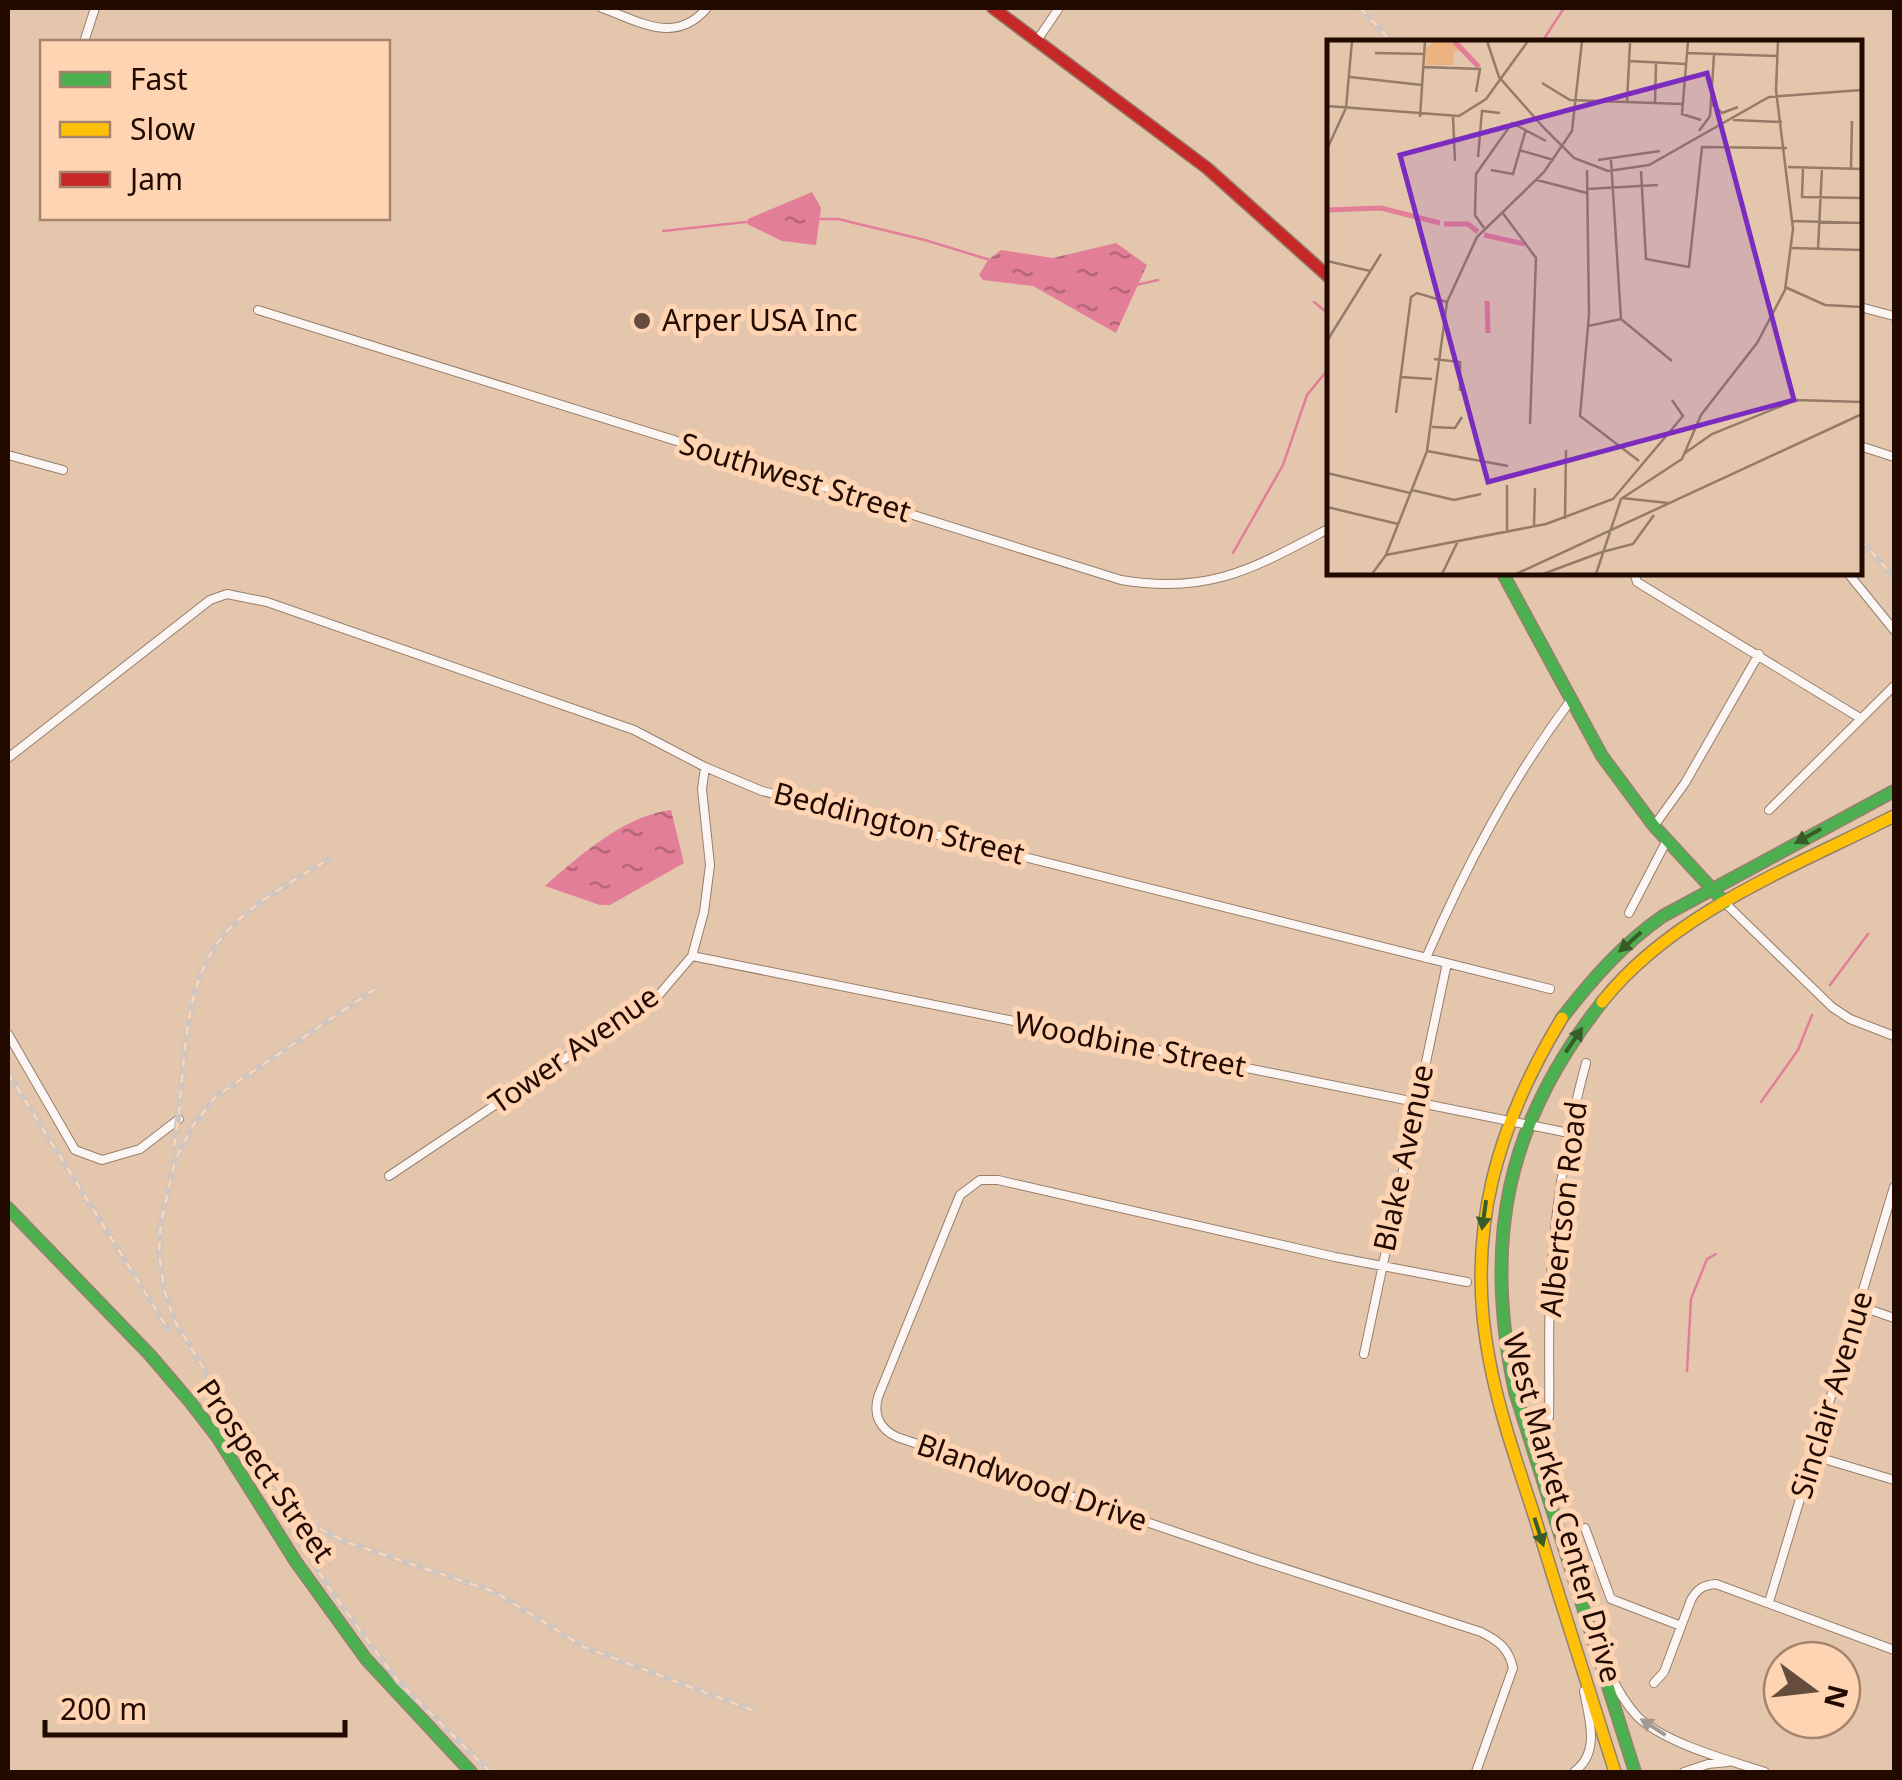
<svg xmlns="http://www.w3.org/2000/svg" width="1902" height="1780" font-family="'Noto Sans',sans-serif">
  <defs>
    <pattern id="water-ripples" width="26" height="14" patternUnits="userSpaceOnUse" patternTransform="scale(2.5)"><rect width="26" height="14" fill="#e27e97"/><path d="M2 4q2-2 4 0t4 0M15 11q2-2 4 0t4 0" fill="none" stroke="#b76579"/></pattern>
  </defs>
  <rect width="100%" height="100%" fill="#e4c6ad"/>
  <path fill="url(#water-ripples)" d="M812,192L821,208L816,245L782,241L747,224L748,219Z
    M1116,243L1147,265L1116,333L1033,286L983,280L979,275L988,260L1001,250L1053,258Z
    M671,810L684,863L610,905H600L545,886C580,855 624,816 671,810Z"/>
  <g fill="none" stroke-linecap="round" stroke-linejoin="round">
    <path stroke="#e27e97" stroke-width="2.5" d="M1542,42L1564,8
      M819,219H838L925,240L990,260
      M663,231L746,222
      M1136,285L1158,280
      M1314,302L1330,315
      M1233,553L1283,465L1307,395L1330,367
      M1830,985L1868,934
      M1761,1102L1798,1050L1812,1015
      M1687,1371L1691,1299L1707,1259L1716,1254"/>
    <defs>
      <path id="street" d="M602,8C641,22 675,45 707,8
        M1038,39L1059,8
        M84,42L95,8
        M1860,307L1894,316
        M258,310L1121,580C1210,595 1254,568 1330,528
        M1860,446L1894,457
        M8,455L63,470
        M1634,572L1637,582L1860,718
        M1847,572L1894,630
        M8,758L210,600L227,594L267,602L634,730L705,767L762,791L1550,989
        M1769,810L1894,686
        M1654,826L1685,783L1759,654
        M1725,903L1832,1007L1850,1019L1894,1036
        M1629,913L1667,840
        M692,956L1569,1133
        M1426,958C1466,866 1511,780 1571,700
        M8,1034L75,1150L102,1160L140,1149L179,1119
        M389,1176L658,996L692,956L704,912L710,865L702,789L705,767
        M1467,1282L1335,1257L998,1180H980L960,1195L878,1397C873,1415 880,1429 897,1437L1255,1559L1481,1632C1499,1641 1509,1649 1513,1668L1476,1772
        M1859,1306L1894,1318
        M1364,1354L1447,963
        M1549,1417C1550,1378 1548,1339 1550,1300C1553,1221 1565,1140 1586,1063
        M1814,1456L1894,1480
        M1585,1528L1611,1599L1681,1626
        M1769,1602L1894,1187
        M1608,1670C1616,1687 1624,1702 1637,1716C1664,1743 1728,1760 1765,1772
        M1654,1683L1664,1672L1691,1600C1697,1589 1703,1585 1716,1584L1894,1650
        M1574,1772C1601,1752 1589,1719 1584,1691
        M1684,1772L1708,1764L1728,1762"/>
      <path id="fast" d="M1502,572L1602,756L1654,826L1725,903
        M1602,1002C1505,1125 1483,1241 1515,1392L1635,1772
        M1562,1018C1592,979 1623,944 1663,916L1894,791
        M8,1208L150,1355L191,1403L218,1438L296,1562L366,1659L471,1772"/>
      <path id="slow" d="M1602,1002C1673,912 1794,867 1894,816
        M1562,1018C1497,1125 1465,1233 1489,1358C1499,1413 1518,1465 1535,1518C1561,1603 1588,1688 1615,1772"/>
      <path id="jam" d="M993,8L1207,168L1330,278"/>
    </defs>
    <use href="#street" stroke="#967f6c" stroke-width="10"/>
    <use href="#fast" stroke="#967f6c" stroke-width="14"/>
    <use href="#slow" stroke="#967f6c" stroke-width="14"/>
    <use href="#jam" stroke="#967f6c" stroke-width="14"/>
    <use href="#street" stroke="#fbf6f3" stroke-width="8"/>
    <use href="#fast" stroke="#4caf50" stroke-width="11"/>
    <use href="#slow" stroke="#ffc107" stroke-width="11"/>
    <use href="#jam" stroke="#c62828" stroke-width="11"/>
    <defs>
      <path id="rail" d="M1360,8L1392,42
        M1860,539L1894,577
        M375,989L215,1097L192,1127L175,1160L161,1223L159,1252L164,1289L174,1320L273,1482L300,1515L322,1530L349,1543L495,1592L584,1647L752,1710
        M8,1073L168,1329
        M174,1146C188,1075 176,979 233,925C261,898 296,879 329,859
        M277,1504L331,1591L398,1681L490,1772"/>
    </defs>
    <use href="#rail" stroke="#d0c6bf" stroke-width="6"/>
    <use href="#rail" stroke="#fed4b3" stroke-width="2.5" stroke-dasharray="8" stroke-linecap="butt"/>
  </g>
  <defs><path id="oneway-solid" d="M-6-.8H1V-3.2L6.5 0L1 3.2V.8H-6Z" transform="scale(2.5)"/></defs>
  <g fill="#375c28">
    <use href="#oneway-solid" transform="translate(1808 836) rotate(151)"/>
    <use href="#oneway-solid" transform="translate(1630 942) rotate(138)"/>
    <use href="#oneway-solid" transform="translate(1574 1040) rotate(-56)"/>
    <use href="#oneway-solid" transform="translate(1484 1215) rotate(98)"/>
    <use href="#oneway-solid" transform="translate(1539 1532) rotate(72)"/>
  </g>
  <use fill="#a49892" href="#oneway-solid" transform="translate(1653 1727) rotate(-147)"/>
  <circle fill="#664c3d" stroke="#fed4b3" stroke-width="4" cx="642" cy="321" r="10"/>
  <g text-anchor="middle" stroke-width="10" stroke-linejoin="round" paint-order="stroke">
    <g font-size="30" fill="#220a00" stroke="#fed4b3" text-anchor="start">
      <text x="662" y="331">Arper USA Inc</text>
    </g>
    <g font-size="30" fill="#220a00" stroke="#fed4b3">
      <text transform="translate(795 478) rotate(17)" y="10">Southwest Street</text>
      <text transform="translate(899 824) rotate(14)" y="10">Beddington Street</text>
      <text transform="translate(1130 1045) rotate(11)" y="10">Woodbine Street</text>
      <text transform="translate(574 1050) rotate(-35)" y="10">Tower Avenue</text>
      <text transform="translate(1404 1158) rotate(-78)" y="10">Blake Avenue</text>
      <text transform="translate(1564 1209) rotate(-83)" y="10">Albertson Road</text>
      <text transform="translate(1832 1395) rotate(-73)" y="10">Sinclair Avenue</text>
      <text transform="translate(265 1471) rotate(55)" y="10">Prospect Street</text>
      <text transform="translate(1032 1483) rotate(19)" y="10">Blandwood Drive</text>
      <text transform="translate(1562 1508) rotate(74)" y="10">West Market Center Drive</text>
    </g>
  </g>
  <g transform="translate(1327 40)">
    <rect width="535" height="535" fill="#e4c6ad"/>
    <path d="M109,1H132L140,11H127L126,25H99V8Z" fill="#ecb27f"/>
    <path fill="none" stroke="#e27e97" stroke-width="5" d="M127,1L152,27M0,170L54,168L113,183M117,184H141L151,192M157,195L198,204M160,261L161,293"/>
    <path fill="none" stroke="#967b68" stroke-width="2.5" d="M160,1L172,37L217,88L247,118L281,131L322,125L442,57L535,50M361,1L355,74L374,80M48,13L97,14M359,13L450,16M302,21L359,24M96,27L153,29L149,52M23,37L95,45M215,43L243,60L355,64M300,62L303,3M328,63L329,23M385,64L395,73L411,67M0,66L132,76L159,59L201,1M93,77L98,1M126,77L128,121M406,80L455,82M372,91L383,76L387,15M0,109L19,68L25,1M192,110L227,120M151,117L155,71L173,73M271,120L333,111M284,120L294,279M461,127L535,129M476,128L475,157L535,158M524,128L525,81M164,130L186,134L199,89M260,130L262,275L253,376L312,421M314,131L319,219L362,227L375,107L460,108M210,140L260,153M260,149L331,145M175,172L209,218L203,384M465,181L535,183M157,188L148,175L149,134L185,83L219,101M465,208L535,210M491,209L495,128M0,221L43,231M458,247L498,265L535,267M261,286L294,279L345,321M0,301L54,214M107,319L133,322V351M73,337L105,339M69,373L84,257L90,253L120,262M105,387L128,388L135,377M100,411L181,426M358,413L385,394L469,360L535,362M0,433L83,453M180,445V492M85,450L127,460L154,454M295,458L341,463M0,467L71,484M238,479L239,410M207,487L208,448M275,512L306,504L327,475M59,515L219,484L286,459L356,376L345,360M45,534L59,515L100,411L120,262L150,197L217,132L245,91L255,1M115,534L131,501M189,534L535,374M216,534L275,512M269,534L294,459L355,419L374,375L430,303L458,250L466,189L449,50L451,1"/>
    <path fill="#7b2cbf" fill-opacity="0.15" stroke="#7b2cbf" stroke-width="5" d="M380,33L467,360L161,442L73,115Z"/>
    <rect width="535" height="535" fill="none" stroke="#220a00" stroke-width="5"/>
  </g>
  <rect width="1902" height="1780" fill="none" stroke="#220a00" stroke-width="20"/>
  <rect x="40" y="40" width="350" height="180" fill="#fed4b3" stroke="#a6836b" stroke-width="2.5"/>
  <rect x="60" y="72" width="50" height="15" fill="#4caf50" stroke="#a6836b" stroke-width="2.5"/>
  <text x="130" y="90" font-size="30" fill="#220a00">Fast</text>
  <rect x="60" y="122" width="50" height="15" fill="#ffc107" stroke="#a6836b" stroke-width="2.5"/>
  <text x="130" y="140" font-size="30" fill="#220a00">Slow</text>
  <rect x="60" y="172" width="50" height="15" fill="#c62828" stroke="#a6836b" stroke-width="2.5"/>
  <text x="130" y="190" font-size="30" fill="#220a00">Jam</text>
  <g transform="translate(1812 1690) rotate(105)"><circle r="48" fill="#fed4b3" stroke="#a6836b" stroke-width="2.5"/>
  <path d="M0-8L18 38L0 25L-18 38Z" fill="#664c3d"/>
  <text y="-15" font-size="28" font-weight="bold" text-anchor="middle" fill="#220a00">N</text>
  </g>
  <path d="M45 1720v15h300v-15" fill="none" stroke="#220a00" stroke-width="5"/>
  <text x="60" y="1720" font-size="30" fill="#220a00" stroke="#fed4b3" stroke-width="8" paint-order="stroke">200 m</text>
</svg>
